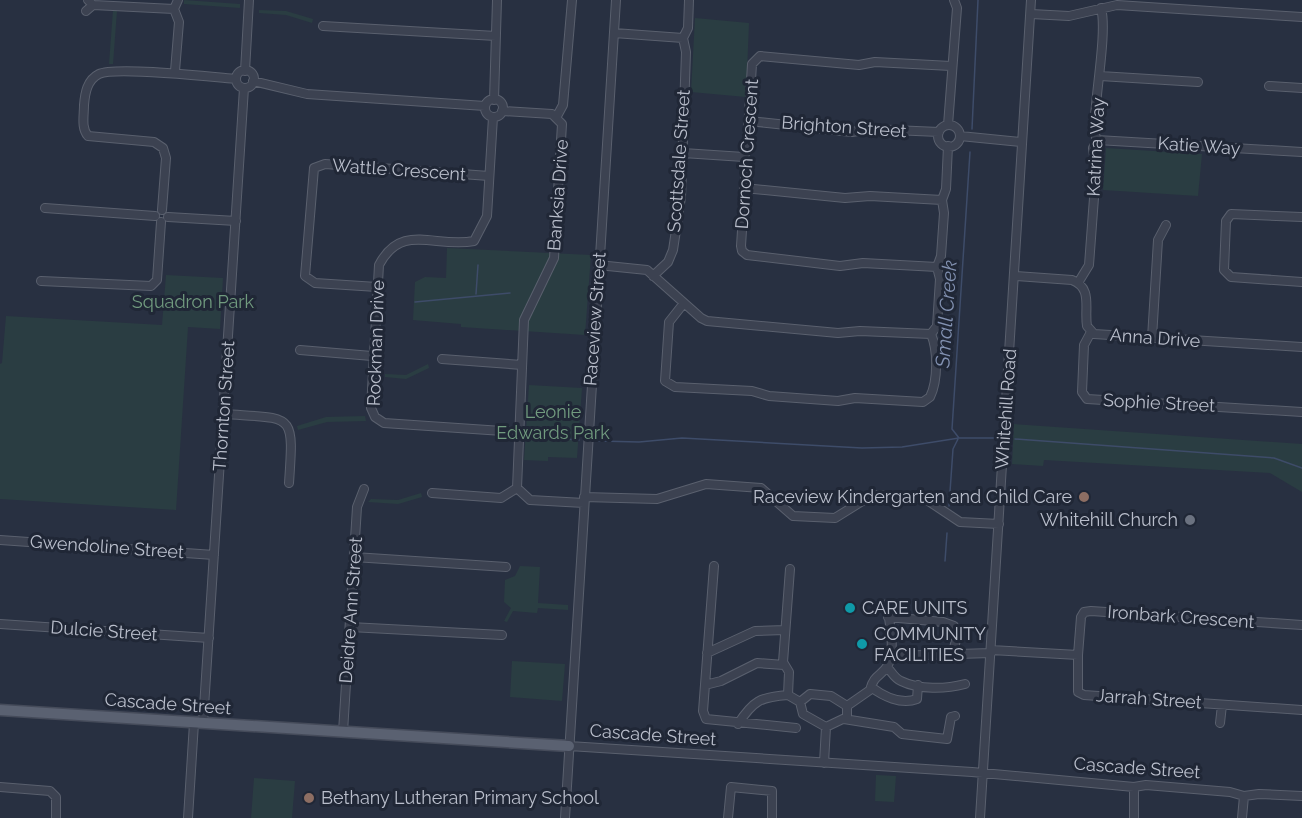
<svg xmlns="http://www.w3.org/2000/svg" width="1302" height="818" font-family="Raleway,sans-serif">
  <rect width="100%" height="100%" fill="#283041"/>
  <path fill="#2a3d42" d="M184,0L240,4V8L184,4Z
    M113,10L117,11L113,64H109Z
    M259,10L286,11L313,19L312,23L286,15L259,13Z
    M695,18L749,23L746,97L691,92Z
    M1106,148L1202,154L1198,196L1103,190Z
    M447,248L591,255L585,335L461,327V324L413,320L415,282L425,277L446,278Z
    M166,275L223,278L220,329L188,327L176,510L0,499V364L2,363L6,316L162,325Z
    M428,364L429,368L406,379L385,377V374L406,375Z
    M529,385L582,388L577,458L548,457V461L524,460Z
    M365,416L366,421L327,422L298,430L297,426L326,417Z
    M1014,424L1302,444V492L1270,473L1044,460L1043,466L1012,464Z
    M421,493L422,497L398,504L368,502L371,499L398,500Z
    M520,566L540,567L538,603L568,605V610L538,608L537,613L513,611L507,622L504,621L511,608L504,602L505,580L515,576Z
    M512,661L565,664L562,701L510,697Z
    M876,775L896,776L894,802L875,801Z
    M254,778L295,781L292,818H251Z"/>
  <g fill="none" stroke-linecap="round" stroke-linejoin="round">
    <path stroke="#3e4c69" stroke-width="1.5" d="M972,129L978,0
      M970,152L952,429L959,438H995
      M476,294L478,265
      M415,302L510,293
      M530,436L579,440
      M1015,439L1274,458L1302,468
      M599,441L639,442L682,438L862,448L902,447L959,438
      M949,506L953,449L958,439
      M945,561L947,533"/>
    <defs>
      <path id="minor" d="M93,5L174,9
        M174,9L179,22L175,71
        M174,9L178,0
        M86,11L93,5L88,0
        M1031,14L1069,16L1117,5L1302,17
        M323,26L496,36
        M614,33L683,38L688,28L689,0
        M236 79a9 9 0 1 1 18 0a9 9 0 1 1-18 0Z
        M245,71L249,0
        M1100,76L1198,82
        M253,81L307,94L485,106
        M1269,86L1302,88
        M485 108a9 9 0 1 1 18 0a9 9 0 1 1-18 0Z
        M494,100L497,0
        M502,111L552,114L562,124L554,258L524,320L517,488L530,500L584,503
        M557,116L563,105L572,0
        M493,117L487,216L474,241C436,249 402,221 379,265L371,408L375,417L384,423L518,432
        M749,121L852,132L870,129L939,132
        M948,125L957,8L954,0
        M938 136a11 11 0 1 1 22 0a11 11 0 1 1-22 0Z
        M960,136L1021,142
        M1097,140L1302,152
        M683,153L744,157
        M744,188L845,198L870,196L942,200
        M45,208L155,216
        M162,210L166,158L163,148L154,142L88,136C81,128 84,116 84,105C85,93 87,80 99,74C115,66 213,77 236,79
        M168,217L236,221
        M1302,217L1231,214L1226,221L1224,270L1231,277L1302,282
        M598,265L647,270L701,318L707,321L838,333L860,331L931,334L937,326L940,279L937,267L941,256L944,213L942,200L946,189L948,146
        M937,267L863,263L840,266L747,255L742,251L741,246L746,167L744,157L747,147L752,64L760,56L859,65L875,62L951,66
        M653,276L668,262L673,250L681,197L686,52L683,38
        M1015,276L1072,280C1093,288 1084,308 1087,326L1094,334L1302,347
        M41,281L151,286L157,280L161,222
        M1078,283L1089,265L1096,171L1093,148L1097,140C1088,127 1109,37 1101,8
        M377,287L315,283L305,276L314,168L325,164L489,176
        M684,303L669,322L665,381L675,387L752,391L769,396L838,401L855,398L923,402L930,397C938,381 938,350 931,334
        M1091,332L1084,345L1082,392L1087,399L1302,412
        M1152,338L1158,240L1166,225
        M300,350L372,356
        M442,359L522,365
        M224,414C294,419 294,411 289,483
        M432,493L501,498L517,488
        M584,497L657,499L706,484L761,488L793,516L835,518L872,495L924,498L960,522L999,524
        M0,540L214,555
        M354,557L506,567
        M714,566L703,711L706,719L796,728
        M790,569L783,662L789,672L788,695L800,702
        M888,617L943,622L954,626L957,636L953,652
        M0,624L209,638
        M350,627L502,635
        M991,650L1078,655L1081,617L1084,612L1091,611L1302,625
        M707,653L755,631L785,630
        M1078,655V692L1084,695L1302,710
        M891,656L991,653
        M887,667C891,671 895,679 901,681C919,690 946,689 965,684
        M705,685L721,681L757,663L784,665
        M871,687C883,696 901,705 917,699L918,685
        M847,706L870,690C874,674 882,676 888,665C896,648 889,622 887,604
        M844,719L894,727L902,734L947,739L951,717L955,716
        M203,723L244,88
        M1220,723L1222,705
        M738,724C753,701 760,697 788,695
        M343,732L357,507L364,489
        M569,746L972,772L1134,787L1146,785L1230,792L1244,796L1259,794L1302,796
        M824,763L826,727L803,714L800,702L810,694L831,696L847,706V717L826,727
        M0,787L50,791L56,797V818
        M1134,787V818
        M188,818L194,723
        M565,818L616,0
        M728,818L731,787L772,791V818
        M980,818L1031,0
        M1242,818L1244,796"/>
      <path id="major" d="M0,710L569,746"/>
    </defs>
    <use href="#minor" stroke="#5a606e" stroke-width="10"/>
    <use href="#major" stroke="#454b5a" stroke-width="13"/>
    <use href="#minor" stroke="#3c4251" stroke-width="8"/>
    <use href="#major" stroke="#5a6171" stroke-width="10"/>
  </g>
  <g fill="#8d6e63" stroke="#202736" stroke-width="2">
    <circle cx="1084" cy="497" r="6"/>
    <circle cx="309" cy="798" r="6"/>
  </g>
  <circle fill="#6b7280" stroke="#202736" stroke-width="2" cx="1190" cy="520" r="6"/>
  <g fill="#0f9aa8" stroke="#202736" stroke-width="2">
    <circle cx="850" cy="608" r="6"/>
    <circle cx="862" cy="644" r="6"/>
  </g>
  <g text-anchor="middle" stroke-width="6" stroke-linejoin="round" paint-order="stroke">
    <g font-size="18" fill="#b9becb" stroke="#202736">
      <text transform="translate(844 127) rotate(4)" y="6">Brighton Street</text>
      <text transform="translate(1199 146) rotate(4)" y="6">Katie Way</text>
      <text transform="translate(1096 147) rotate(-87)" y="6">Katrina Way</text>
      <text transform="translate(747 154) rotate(-86)" y="6">Dornoch Crescent</text>
      <text transform="translate(679 161) rotate(-86)" y="6">Scottsdale Street</text>
      <text transform="translate(399 170) rotate(4)" y="6">Wattle Crescent</text>
      <text transform="translate(558 195) rotate(-86)" y="6">Banksia Drive</text>
      <text transform="translate(595 319) rotate(-86)" y="6">Raceview Street</text>
      <text transform="translate(1155 338) rotate(4)" y="6">Anna Drive</text>
      <text transform="translate(376 343) rotate(-88)" y="6">Rockman Drive</text>
      <text transform="translate(1159 403) rotate(3)" y="6">Sophie Street</text>
      <text transform="translate(224 406) rotate(-86)" y="6">Thornton Street</text>
      <text transform="translate(1006 409) rotate(-86)" y="6">Whitehill Road</text>
      <text transform="translate(107 547) rotate(4)" y="6">Gwendoline Street</text>
      <text transform="translate(351 610) rotate(-86)" y="6">Deidre Ann Street</text>
      <text transform="translate(1181 617) rotate(4)" y="6">Ironbark Crescent</text>
      <text transform="translate(104 631) rotate(4)" y="6">Dulcie Street</text>
      <text transform="translate(1149 699) rotate(4)" y="6">Jarrah Street</text>
      <text transform="translate(168 704) rotate(4)" y="6">Cascade Street</text>
      <text transform="translate(653 735) rotate(4)" y="6">Cascade Street</text>
      <text transform="translate(1137 768) rotate(4)" y="6">Cascade Street</text>
    </g>
    <g font-size="18" fill="#719b7f" stroke="#202736">
      <text x="193" y="308">Squadron Park</text>
      <text x="553" y="418">Leonie<tspan x="553" dy="21">Edwards Park</tspan></text>
    </g>
    <g font-size="18" fill="#b9becb" stroke="#202736" text-anchor="start">
      <text x="1072" y="503" text-anchor="end">Raceview Kindergarten and Child Care</text>
      <text x="1178" y="526" text-anchor="end">Whitehill Church</text>
      <text x="862" y="614">CARE UNITS</text>
      <text x="874" y="640">COMMUNITY<tspan x="874" dy="21">FACILITIES</tspan></text>
      <text x="321" y="804">Bethany Lutheran Primary School</text>
    </g>
    <g font-size="20" font-style="italic" fill="#8291b1" stroke="#202736">
      <text transform="translate(946 314) rotate(-86)" y="7">Small Creek</text>
    </g>
  </g>
</svg>
